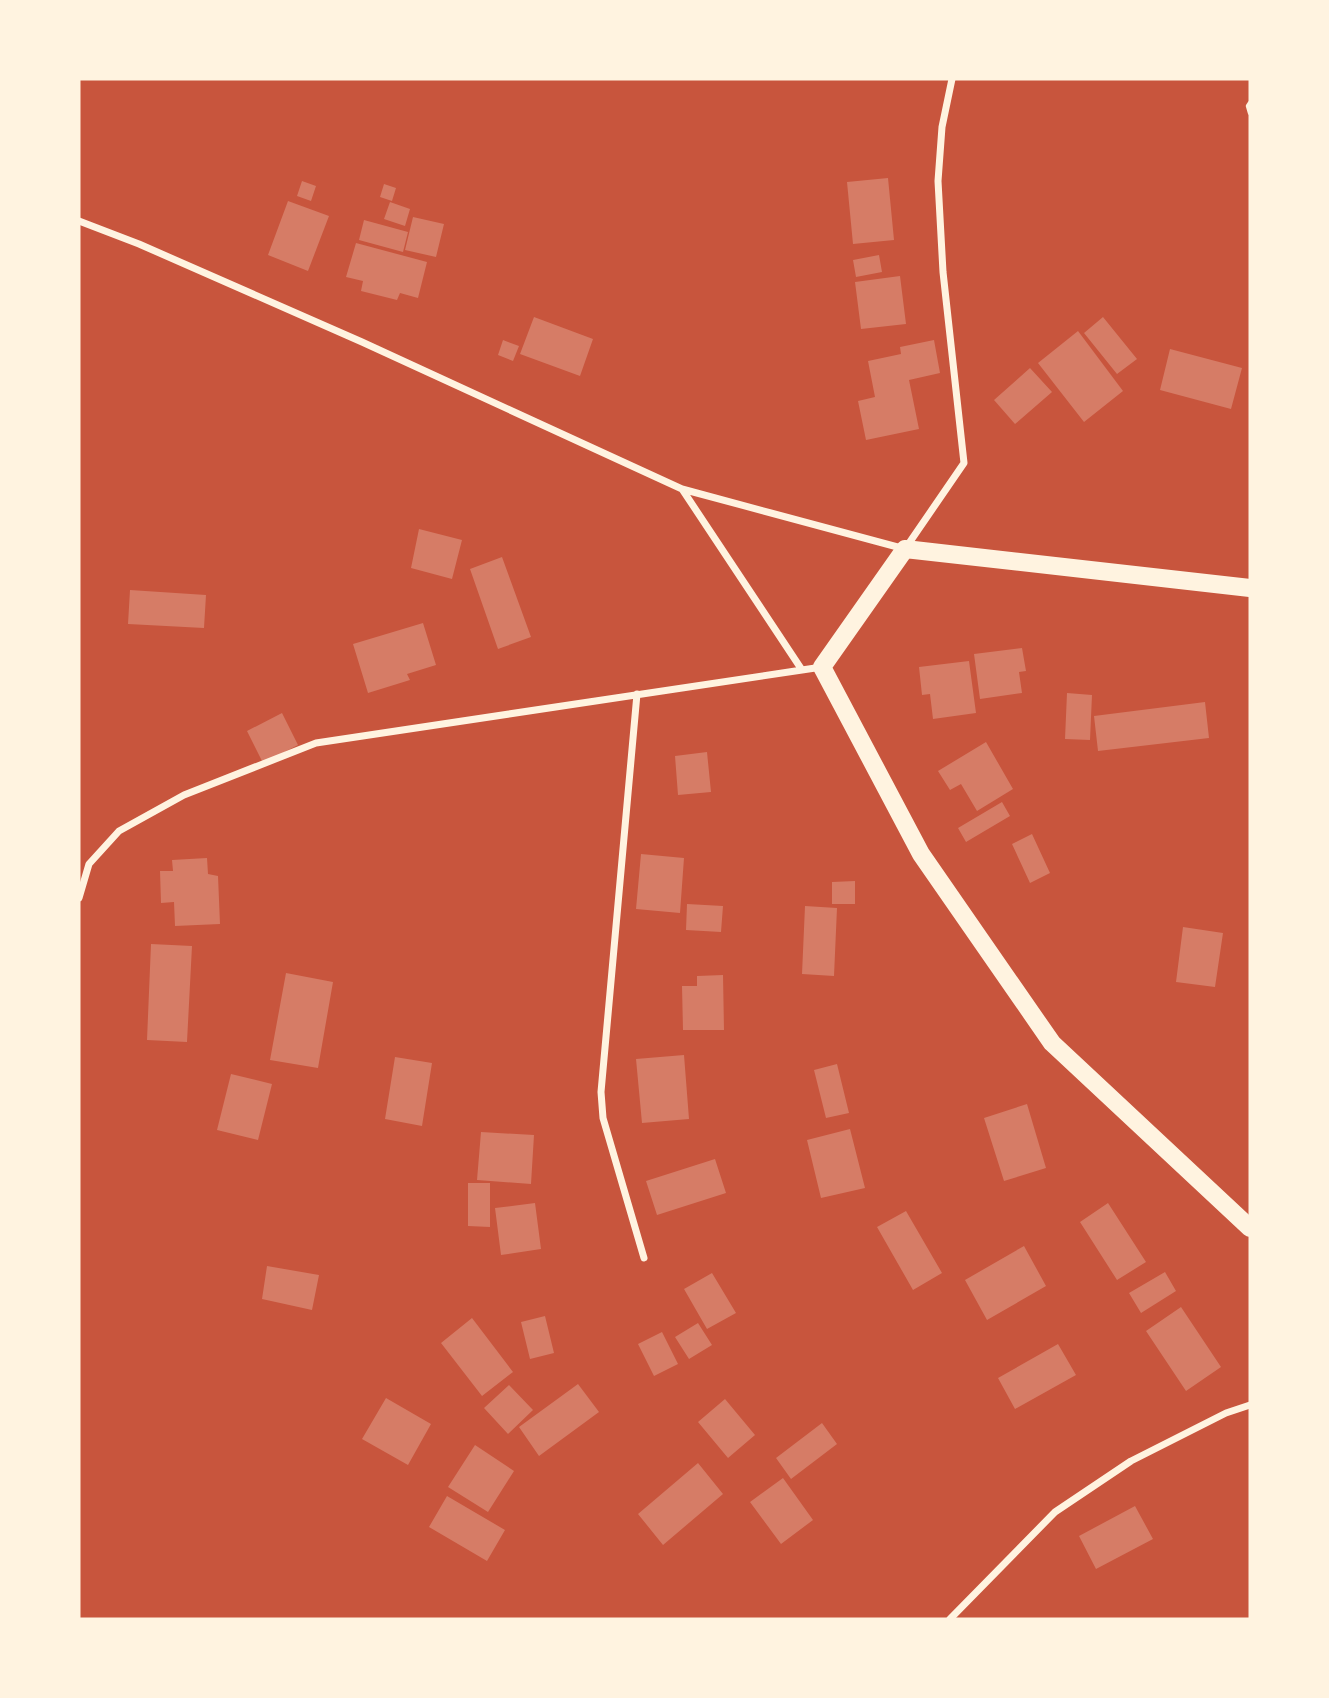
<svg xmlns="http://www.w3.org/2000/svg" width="1329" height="1698" font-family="'Fira Sans',sans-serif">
  <rect width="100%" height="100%" fill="#c8553d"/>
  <path fill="#d67c66" d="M888,178L894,240L853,244L847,182Z
    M302,181L316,186L311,201L297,196Z
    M384,184L396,188L392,201L380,197Z
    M288,201L329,216L308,271L268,255Z
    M390,202L410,209L405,226L384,219Z
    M413,217L444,224L436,257L405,250Z
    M364,220L408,232L403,252L359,240Z
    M356,243L427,262L418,298L400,293L397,300L361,291L363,281L346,277Z
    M879,255L882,272L856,277L853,260Z
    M900,276L906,324L861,329L855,282Z
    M534,317L593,339L580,376L520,354Z
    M1103,317L1137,359L1117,374L1084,333Z
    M1078,331L1123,391L1084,422L1038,363Z
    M503,340L519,346L513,361L498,355Z
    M934,340L940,373L909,380L919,429L866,440L858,401L875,397L868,361L901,354L900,347Z
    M1170,349L1242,368L1231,409L1160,390Z
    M1030,368L1052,392L1015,424L994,400Z
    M419,529L462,540L452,579L411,568Z
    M502,557L531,637L498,649L470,569Z
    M130,590L206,595L204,628L128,624Z
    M423,623L436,665L407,674L410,680L368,693L353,644Z
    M1022,648L1026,671L1019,672L1022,693L980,699L974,654Z
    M969,661L976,713L933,719L930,694L922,695L919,667Z
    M1067,693L1092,695L1090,740L1065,739Z
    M1205,702L1209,738L1098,751L1094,716Z
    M282,713L298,745L263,763L247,731Z
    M986,742L1013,789L977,811L961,784L950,790L938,771Z
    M707,752L711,792L678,795L675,756Z
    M1002,802L1010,816L966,842L958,828Z
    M1032,834L1050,873L1030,883L1012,844Z
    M641,854L684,858L680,913L636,909Z
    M207,858L208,874L218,876L220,924L175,926L174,902L161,903L160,871H173L172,860Z
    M855,881V904H832V882Z
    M687,904L723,906L721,932L686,930Z
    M805,906L837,908L834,976L802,974Z
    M1183,927L1223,933L1215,987L1176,982Z
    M151,944L192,946L187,1042L147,1040Z
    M286,973L333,982L318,1068L270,1060Z
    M723,975L724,1030H683L682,986H697V976Z
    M684,1055L689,1119L642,1123L636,1059Z
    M395,1057L432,1063L422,1126L385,1119Z
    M837,1064L849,1113L826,1118L814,1070Z
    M231,1074L272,1084L258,1140L217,1130Z
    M1027,1104L1046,1168L1004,1181L984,1118Z
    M850,1129L865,1188L821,1198L807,1140Z
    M481,1132L534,1135L531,1184L477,1180Z
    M715,1159L726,1193L657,1215L646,1181Z
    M468,1183H490V1227L468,1226Z
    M535,1203L541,1249L501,1255L495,1208Z
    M1108,1203L1146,1262L1117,1280L1080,1222Z
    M906,1211L942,1273L913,1290L877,1227Z
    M1024,1246L1046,1286L987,1320L965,1280Z
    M267,1266L319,1275L312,1310L262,1299Z
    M1165,1272L1176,1291L1141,1313L1129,1293Z
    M712,1273L736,1313L707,1329L684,1289Z
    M1181,1307L1221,1367L1186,1391L1146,1331Z
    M545,1316L554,1353L530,1359L521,1322Z
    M472,1318L513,1372L482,1396L441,1343Z
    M698,1323L712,1345L689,1359L675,1337Z
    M662,1332L678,1364L654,1376L638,1344Z
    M1058,1344L1076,1375L1015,1409L998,1378Z
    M578,1384L599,1412L539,1456L519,1427Z
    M509,1385L533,1410L508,1434L484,1408Z
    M386,1398L431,1424L408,1465L362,1439Z
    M725,1399L755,1435L728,1458L698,1422Z
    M822,1423L837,1444L791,1479L776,1458Z
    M475,1445L514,1471L488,1512L448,1487Z
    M698,1463L723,1494L663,1545L638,1514Z
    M783,1478L813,1520L781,1544L750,1502Z
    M447,1496L505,1530L487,1561L429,1527Z
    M1135,1506L1153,1539L1096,1569L1079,1536Z"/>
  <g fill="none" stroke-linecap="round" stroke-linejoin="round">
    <path stroke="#fff3e0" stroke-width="4.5" d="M1250,103L1248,106L1250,113"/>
    <path stroke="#fff3e0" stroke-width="7" d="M79,221L139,244L362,342L682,489L905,549L964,463L943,272L938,181L942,127L952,79
      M682,489L802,670L822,667
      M637,694L601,1092L603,1118L644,1258
      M79,898L89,864L119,831L184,795L316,743L802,670
      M950,1619L1055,1512L1131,1461L1226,1413L1250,1405"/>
    <path stroke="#fff3e0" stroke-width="18" d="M1250,588L905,549L822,667L921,854L1052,1043L1250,1228"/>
  </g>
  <rect width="1329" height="1698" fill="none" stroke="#fff3e0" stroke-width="161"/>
</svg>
